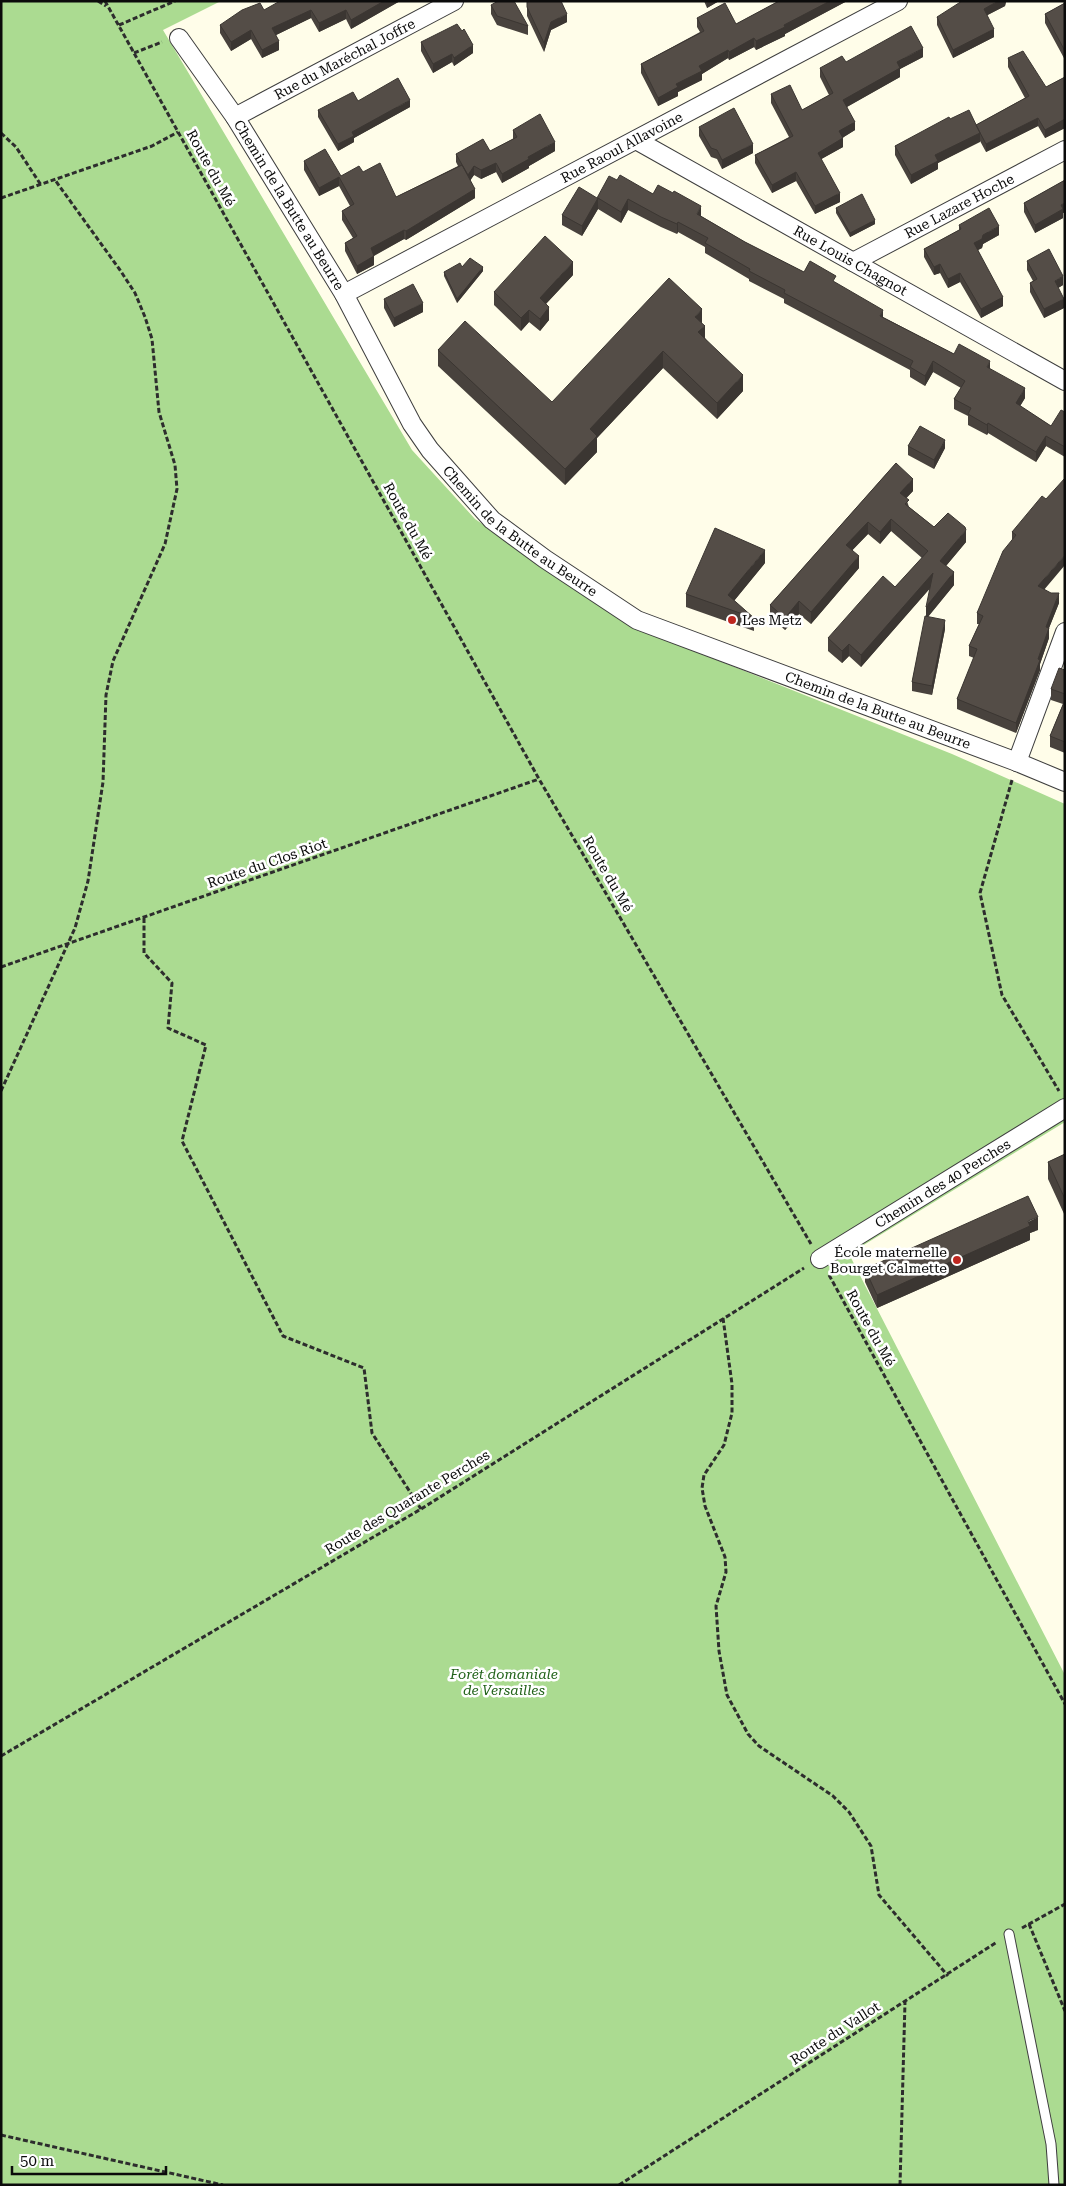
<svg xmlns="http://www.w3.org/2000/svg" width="1066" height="2186" font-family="'Roboto Serif',serif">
  <rect width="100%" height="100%" fill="#fffde9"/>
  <path fill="#abdb91" d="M1,1H221L163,30L412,450L475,519L632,626L952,754L1065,804V1122L849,1254L1065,1675V2185H1Z"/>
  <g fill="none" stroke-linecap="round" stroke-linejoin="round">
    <defs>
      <path id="lane" d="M1009,1934L1051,2144L1054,2185"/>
      <g id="street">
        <path id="s1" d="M179,38L235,117L344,294L412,424L430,450L492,520L545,559L637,620L1017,762L1065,782"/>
        <path id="s2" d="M235,117L454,1"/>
        <path id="s3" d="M636,140L1065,381"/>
        <path id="s4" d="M853,262L1065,150"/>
        <path id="s5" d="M344,294L898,1"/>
        <path d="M1017,762L1065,632"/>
        <path id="s6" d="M820,1259L1065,1108"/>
      </g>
    </defs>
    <use href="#lane" stroke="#3e3e3e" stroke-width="11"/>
    <use href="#street" stroke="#3e3e3e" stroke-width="20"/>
    <path stroke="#2d2d2d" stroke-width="3" stroke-dasharray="5 2.5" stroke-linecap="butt" d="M98,1L106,6
      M105,1L539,779L811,1244
      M119,25L175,1
      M134,53L162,42
      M1,133L16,147L41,185
      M1,198L152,146L178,132
      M1012,780L980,893L1002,995L1059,1091
      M144,918V953L172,983L168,1028L206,1045L182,1141L283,1336L364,1368L372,1433L421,1509
      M1,967L539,779
      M1,1091L75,928L88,881L103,782L106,695L113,661L165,544L177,489L175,465L159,412L152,339L145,317L135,293L120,270L55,180
      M829,1275L1065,1704
      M723,1318L732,1384V1413L724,1445L704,1475L702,1488L705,1506L725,1557L726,1572L716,1606L719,1651L727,1695L748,1734L759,1746L833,1796L849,1812L871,1846L879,1895L948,1976
      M1,1756L421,1509L804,1268
      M1029,1924L1065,2011
      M1022,1928L1065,1904
      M1,2135L223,2185
      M619,2185L997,1942
      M900,2185L905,2002"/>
    <use href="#lane" stroke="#fff" stroke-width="9"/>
    <use href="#street" stroke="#fff" stroke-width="18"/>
  </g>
  <path fill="#48423d" d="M400,1L351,29L346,19L319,32L311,18L276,35L279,50L262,58L251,39L231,51L220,33V25L264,10Z
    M527,1L567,22L551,30L544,52L527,16Z
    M704,1H719L707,8Z
    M779,1H847L785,34V36L756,50L754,47L729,60L728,58L702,74V80L678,92V96L658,106L641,73V64L700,32L697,27V18L736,24Z
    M1006,1L1005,6L987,15L994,37L953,58L937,25V17Z
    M1065,3V60L1045,23V14Z
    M491,5L528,26V35L497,25L491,14Z
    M462,31L473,53L454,66L452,62L433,73L421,51V42Z
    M923,57L900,69V77L847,107L855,130L842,138L843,147L821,159L840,202L815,214L796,181L772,193L755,163V155L789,137L771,103V94L802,110L829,95L820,77V68L846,62Z
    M1008,58L1046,87L1065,77V128L1045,138L1038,126L986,152L980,141L938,163V169L911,184L895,155V146L950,119L976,125L1025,98L1008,67Z
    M410,107L354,138V142L338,151L318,117V110Z
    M699,127L753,153L722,169L717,159L711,157L699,136Z
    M513,130L555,151L529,166V168L502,183L496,172L481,179L474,175L470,180L475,198L406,240L404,239L374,256V265L357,274L345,251V243L353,238L342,220V211L350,206L339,186L319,196L304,170V161L341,176L363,172L396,197L458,166L456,162V154L490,151L513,139Z
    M617,180L653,194L701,216L745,242L804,272L836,283L883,317L954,354L990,369L1025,398L1020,406L1051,426L1065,412V457L1046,446L1036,462L988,433L987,435L968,425V416L954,409V399L961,388L933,372L925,386L910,377V370L784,303V299L749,281V279L705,253V247L678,232L677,234L661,227L628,210L621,223L598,209L582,236L562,225V215L597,198Z
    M1065,180V212L1063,213V218L1035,233L1024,212V203Z
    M836,208L875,224L850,237L836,213Z
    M959,225L999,235L983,244L982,248L978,250L1003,306L981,318L960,282L948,288L940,273L934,275L924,257V249L959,230Z
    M1027,261L1063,285L1058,288L1064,308L1044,318L1030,292V283L1033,281L1027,270Z
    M462,267L483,271L457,303L444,276V272Z
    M573,275L546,304L549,320L540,331L529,322L521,331L494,305V292Z
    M384,299L423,312L394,327L384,308Z
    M702,324L705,338L743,391L717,419L663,368L597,438V452L565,485L438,366V350L552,402Z
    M908,446L945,448L934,469L908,455Z
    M896,463L913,491L906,498L909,507L934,527L966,542L946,566L954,585L928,617L945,629L932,695L912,691V682L926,616L930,588L861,667L849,656L842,663L828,651V638L895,587L922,558L891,531L880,544L868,534L852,550L859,568L811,624L799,614L785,630L770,617V605Z
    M1046,499L1044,589L1059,603L1049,628V638L1040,664V670L1016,733L957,709V699L974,658L969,656V646L979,624H977V613L1012,540V532Z
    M765,563L734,601L754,618V631L686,607V594Z
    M1065,670V753L1050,747V736L1063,704L1051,700V689Z
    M1065,1154V1216L1048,1179V1162Z
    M1038,1230L1030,1233V1240L877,1308L865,1282V1269Z"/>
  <path fill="#3b3632" d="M384,1H400L351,29V20Z
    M711,1H719L707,8V3Z
    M830,1H847L785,34V36L756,50V41L784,25Z
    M998,1H1006V2L1005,6L984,17V9Z
    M311,10V18L272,37V28Z
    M346,10V19L319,32V23Z
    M567,14V22L551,30L544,52V43L551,22Z
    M994,29V37L953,58V50Z
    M251,30V39L231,51V42Z
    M754,38V47L729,60V52Z
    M279,41V50L262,58V50Z
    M473,45V53L454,66V58Z
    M923,48V57L900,69V77L843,109V100L897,62Z
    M728,50V58L702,74V80L678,92V96L658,106V98L699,66Z
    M452,54V62L433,73V64Z
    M410,100V107L354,138V142L338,151V144L352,132Z
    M1065,116V128L1045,138V130Z
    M1038,118V126L986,152V144Z
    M855,122V130L839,140V131Z
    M980,133V142L938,163V169L911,184V175L935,155Z
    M843,138V147L818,161V153Z
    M555,142V151L529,166V168L502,183V174L528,157Z
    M753,144V153L722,169V160Z
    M496,163V172L481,179V170Z
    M474,166V175L468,184V175Z
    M796,172V181L772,193V185Z
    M339,177V186L319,196V188Z
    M475,189V198L406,240V231Z
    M840,193V202L815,214V206Z
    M598,198V209L582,236V226Z
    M628,199V210L621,223V212Z
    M1065,203V212L1063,213V218L1035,233V225Z
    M701,206V216L697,224V214Z
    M875,220V224L850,237V233Z
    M678,222V232L677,234V224Z
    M999,226V235L983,244L982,248L974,252V243L983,235Z
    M404,230V239L371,257V248Z
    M374,256V265L357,274V266Z
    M573,262V275L540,310V298Z
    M940,264V273L934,275V267Z
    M483,267V271L457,303V299Z
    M960,273V282L948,288V279Z
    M1063,276V285L1055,290V281Z
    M1003,297V306L981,318V309Z
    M1064,299V308L1044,318V309Z
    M423,303V312L394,327V318Z
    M549,307V320L540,331V319Z
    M702,309V325L695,317Z
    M529,310V322L521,331V318Z
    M883,310V320L880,316Z
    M705,326V343L698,332Z
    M663,351V368L597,438V452L565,485V469L590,429Z
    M933,361V372L925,386V376Z
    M990,361V371L987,367Z
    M743,375V391L717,419V403Z
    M1025,388V398L1016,413V403Z
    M988,423V433L987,435V425Z
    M1046,436V446L1036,462V452Z
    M945,440V448L934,469V460Z
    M913,479V491L900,505V493Z
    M891,519V531L880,544V532Z
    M868,522V534L846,557V545Z
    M966,530V542L940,573V561Z
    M765,550V563L728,608V595Z
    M1065,555V565L1038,597V586Z
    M859,556V568L811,624V612Z
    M954,572V585L926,619V607Z
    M933,573V585L861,667V655Z
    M1059,593V603L1049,628V638L1040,664V670L1016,733V723L1038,659L1046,627Z
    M799,601V614L785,630V618Z
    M945,620V629L932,695V686Z
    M849,644V656L842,663V651Z
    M1038,1217V1230L1030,1233V1240L877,1308V1295Z"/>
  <path fill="#544d47" stroke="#3b3632" d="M280,1H384L351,20L346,10L319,23L311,10L272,28L279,41L262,50L251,30L231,42L220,25L242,10L260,3L264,10Z
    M498,1H514L528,26L497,16L491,5Z
    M527,1H561L567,14L551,22L544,43L527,7Z
    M779,1H830L784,25L785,27L756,41L754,38L729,52L728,50L699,66L702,71L676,84L678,87L658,98L641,64L704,31L697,18L725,3L736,24Z
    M962,1H998L984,9L994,29L953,50L937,17Z
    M1065,3V51L1045,14Z
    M457,24L462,31L464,29L473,45L454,58L452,54L433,64L421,42Z
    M911,26L923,48L897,62L900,68L843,100L855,122L839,131L843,138L818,153L840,193L815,206L796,172L772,185L755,155L793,136L771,94L790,85L802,110L833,93L820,68L842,56L846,62Z
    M1023,51L1046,87L1065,77V119L1045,130L1038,118L986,144L976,125L1029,96L1008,58Z
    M398,78L410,100L352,132L354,136L338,144L318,110L353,92L358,101Z
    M734,108L753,144L722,160L717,150L711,148L699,127Z
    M969,110L980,133L935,155L938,161L911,175L895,146L949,117L950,119Z
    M540,114L555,142L528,157L529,159L502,174L496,163L481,170L474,166L468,175L456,154L483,139L490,151L517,137L513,130Z
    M325,149L341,176L359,166L363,172L380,163L396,197L462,165L475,189L406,231L404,230L371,248L374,256L357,266L345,243L357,236L342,211L354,204L339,177L319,188L304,161Z
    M620,175L653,194L658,185L673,193L674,191L701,206L697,214L745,242L804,272L810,261L836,276L833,281L883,310L880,316L954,354L959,344L990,361L987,367L1025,388L1016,403L1051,426L1061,410L1065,412V447L1046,436L1036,452L988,423L987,425L968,414L971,408L954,399L965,381L933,361L925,376L910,367L913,361L784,293L785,290L749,271L750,269L705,243L708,238L678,222L677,224L661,217L628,199L621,212L598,198L582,226L562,215L579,187L597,198L609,176L617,180Z
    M1065,180V203L1061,205L1063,209L1035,225L1024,203Z
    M862,194L875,220L850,233L836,208Z
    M989,208L999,226L983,235L982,239L974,243L1003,297L981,309L960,273L948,279L940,264L934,267L924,249L961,229L959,225Z
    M545,236L573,262L540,298L549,307L540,319L529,310L521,318L494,292Z
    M1049,249L1063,276L1055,281L1064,299L1044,309L1030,283L1037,279L1027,261Z
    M470,258L483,267L457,299L444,272L460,263L462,267Z
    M669,278L702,309L695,317L705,326L698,332L743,375L717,403L663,351L590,429L597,436L565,469L438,350L465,321L552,402Z
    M413,284L423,303L394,318L384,299Z
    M920,426L945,440L934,460L908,446Z
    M896,463L913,479L900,493L909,500L905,504L934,527L948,513L965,527L966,530L940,561L954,572L926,607L933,573L861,655L849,644L842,651L828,638L883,576L895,587L928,551L891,519L880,532L868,522L846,545L859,556L811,612L799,601L785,618L770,605Z
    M1065,478V555L1038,586L1051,593H1059L1046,627L1049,628L1038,659L1040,660L1016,723L957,699L977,649L969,646L983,616L977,613L1003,551L1016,535L1012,532L1042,496L1046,499Z
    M715,528L765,550L728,595L754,618L686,594Z
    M925,616L945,620L932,686L912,682Z
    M1059,668L1065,670V694L1051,689Z
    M1065,700V742L1050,736Z
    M1065,1154V1199L1048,1162Z
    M1028,1196L1038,1217L1028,1221L1030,1226L877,1295L865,1269Z"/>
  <g fill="#be2720" stroke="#fff" stroke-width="2">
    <circle cx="732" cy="620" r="5"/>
    <circle cx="957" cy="1260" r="5"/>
  </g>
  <g text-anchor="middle" stroke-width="5" stroke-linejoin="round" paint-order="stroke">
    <g font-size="14" fill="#0b0b0b" stroke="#fff">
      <text dy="5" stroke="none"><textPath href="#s2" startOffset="124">Rue du Maréchal Joffre</textPath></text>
      <text dy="5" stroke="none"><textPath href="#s5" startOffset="314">Rue Raoul Allavoine</textPath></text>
      <text transform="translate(211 168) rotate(61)" y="5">Route du Mé</text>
      <text dy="5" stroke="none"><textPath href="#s1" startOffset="200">Chemin de la Butte au Beurre</textPath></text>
      <text dy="5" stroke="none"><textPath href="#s4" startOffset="120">Rue Lazare Hoche</textPath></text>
      <text dy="5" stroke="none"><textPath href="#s3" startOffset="246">Rue Louis Chagnot</textPath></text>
      <text transform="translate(408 521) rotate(61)" y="5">Route du Mé</text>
      <text dy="5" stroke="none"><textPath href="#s1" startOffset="605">Chemin de la Butte au Beurre</textPath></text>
      <text dy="5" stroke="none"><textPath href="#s1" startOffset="1010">Chemin de la Butte au Beurre</textPath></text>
      <text transform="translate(267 863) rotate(-19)" y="5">Route du Clos Riot</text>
      <text transform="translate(608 874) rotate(60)" y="5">Route du Mé</text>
      <text dy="5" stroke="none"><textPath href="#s6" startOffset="144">Chemin des 40 Perches</textPath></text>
      <text transform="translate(871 1328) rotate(61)" y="5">Route du Mé</text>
      <text transform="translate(407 1502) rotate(-31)" y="5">Route des Quarante Perches</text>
      <text transform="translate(835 2033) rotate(-33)" y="5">Route du Vallot</text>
    </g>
    <g font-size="14" fill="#0b0b0b" stroke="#fff" text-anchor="start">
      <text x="742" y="625">Les Metz</text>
      <text x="947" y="1257" text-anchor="end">École maternelle<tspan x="947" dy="16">Bourget Calmette</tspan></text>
    </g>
    <g font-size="14" font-style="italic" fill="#22631a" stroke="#fff">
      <text x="504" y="1679">Forêt domaniale<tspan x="504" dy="16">de Versailles</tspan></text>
    </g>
  </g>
  <rect width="1066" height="2186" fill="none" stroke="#0b0b0b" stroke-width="5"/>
  <path d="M12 2166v8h154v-8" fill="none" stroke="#0b0b0b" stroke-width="2.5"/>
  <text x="20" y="2166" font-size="15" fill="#0b0b0b" stroke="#ffffff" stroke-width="4" paint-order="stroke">50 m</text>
</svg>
